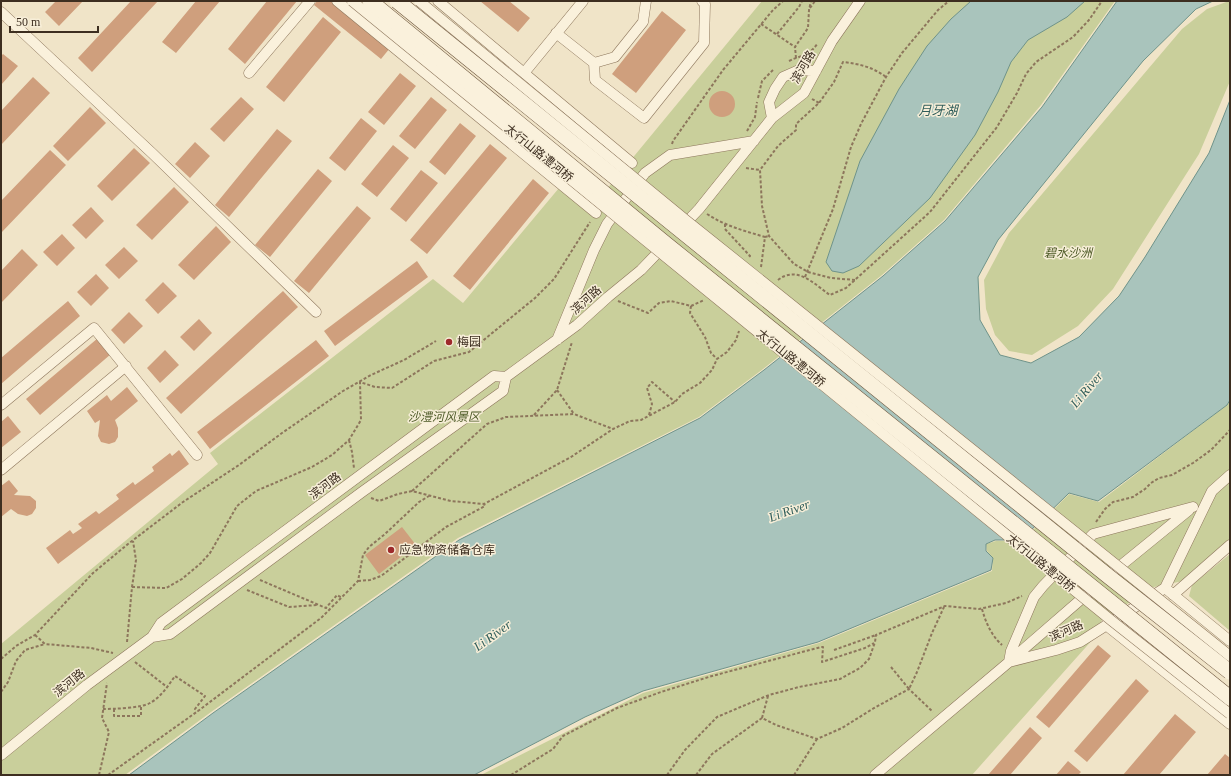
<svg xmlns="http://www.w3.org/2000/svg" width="1231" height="776" font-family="'Times New Roman','Noto Sans SC',serif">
  <rect width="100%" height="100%" fill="#f0e4c8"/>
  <path fill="#c9cf9b" d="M762,1H1115L1041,105L944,220L882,275L763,369L699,417L458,538L211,712L125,775H1V644L218,464L210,453L433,279L463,303L559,188L588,212Z
    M1229,1H1230V81L1199,154L1113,289L1078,326L1032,355L1009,351L995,335L986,309L984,280L1009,233L1182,29L1207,9Z
    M1230,401V541L1183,581L1154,587L1102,620L1094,638L972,775H481L643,693L819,643L992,571L993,558L987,551L986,544L996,541H1022L1069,494L1099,502L1227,405Z
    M1230,554V631L1189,596L1192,585Z"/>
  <path fill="#a9c4bc" stroke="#6f938a" d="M971,1H1085L1067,17L1028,40L1011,62L998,92L975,135L930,198L859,266L843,273L832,271L826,262L860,161L899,89L927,46L951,19Z
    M1117,1H1213L1196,9L1143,61L998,240L978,277L980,320L1000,355L1031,363L1079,337L1119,296L1145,257L1209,153L1230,100V400L1227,405L1098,501L1069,493L1021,540H995L986,544V551L993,558L991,570L818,642L643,691L585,717L474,775H129L213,713L459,540L700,418L764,370L883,276L945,221L1042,107Z"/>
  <path fill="#cf9f7d" d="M56,1H83L59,26L45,12Z
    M131,1H158L92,72L78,58Z
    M196,1H220L176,53L162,42Z
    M267,1H297L245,64L228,49Z
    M317,1H332L390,48L381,59L314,5Z
    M480,1H509L530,18L518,32Z
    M662,11L686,30L636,93L612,74Z
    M323,17L341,32L284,102L266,87Z
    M3,54L18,66L1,85V56Z
    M400,73L416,86L384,125L368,112Z
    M33,77L50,93L1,145V111Z
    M709 104a13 13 0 1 1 26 0a13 13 0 1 1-26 0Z
    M241,97L254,109L224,142L210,129Z
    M431,97L447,110L415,149L399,136Z
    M90,107L106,123L68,161L53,146Z
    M361,118L377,131L345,171L329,158Z
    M460,123L476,136L445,175L429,162Z
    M277,129L292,141L229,217L215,205Z
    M195,142L210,156L190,178L175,164Z
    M490,144L507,158L427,254L410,240Z
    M393,145L409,158L377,197L361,184Z
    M134,148L150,163L112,201L97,186Z
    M50,150L66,165L1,233V201Z
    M318,169L332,181L270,257L255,245Z
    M421,170L438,183L406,222L390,209Z
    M533,179L549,193L470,290L453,276Z
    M174,187L189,202L152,240L136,225Z
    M357,206L371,218L309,293L294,281Z
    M91,207L104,221L86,239L72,225Z
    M216,226L231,242L194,280L178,265Z
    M62,234L75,248L57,266L43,252Z
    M124,247L138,261L119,279L105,265Z
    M22,249L38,265L1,303V271Z
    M417,261L428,277L335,346L324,331Z
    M96,274L109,288L91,306L77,292Z
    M163,282L177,296L158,314L145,300Z
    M283,291L298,307L181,414L166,398Z
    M68,301L80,316L1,384V358Z
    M129,312L143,326L124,344L111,330Z
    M199,319L212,333L194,351L180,337Z
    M98,338L111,354L40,415L26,399Z
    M316,340L329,356L210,449L197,432Z
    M165,350L179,365L160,383L147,368Z
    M127,387L138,401L115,420L118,428V437L115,442L109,444L101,442L98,436L100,420L95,423L87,411L107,395L111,401Z
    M8,416L21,432L1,448V422Z
    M179,450L189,464L58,564L46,548L70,530L73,534L82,528L78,524L96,511L99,514L119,499L116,495L133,482L135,485L154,471L152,467L170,453L172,456Z
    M9,480L18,491L14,495L30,496L36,501V508L32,514L27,516L18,514L11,509L1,517V486Z
    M402,527L416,545L379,574L365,555Z
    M1098,645L1111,656L1049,728L1036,717Z
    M1136,679L1149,691L1087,762L1074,751Z
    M1175,714L1196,732L1159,775H1123Z
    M1030,727L1042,738L1010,775H988Z
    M1225,754L1230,758V775H1207Z
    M1068,761L1081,772L1078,775H1056Z"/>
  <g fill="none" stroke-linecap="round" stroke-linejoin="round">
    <defs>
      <path id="street" d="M337,1L596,213
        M438,1L524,73L583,1
        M1,12L153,154L316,312
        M556,33L594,63L615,57L643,22L646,1
        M594,63L595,80L644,118L704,43L705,4L702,1
        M249,73L310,1
        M524,73L632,163
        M772,118L769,102L775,89L783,77L799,70L816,71
        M682,227L699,209L772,118L804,93L832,41L860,1
        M557,340L594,250L607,224L645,173L670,155L754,141
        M1,405L94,328L197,455
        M1,470L126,366
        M1108,576L1189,510
        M1165,588L1230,641
        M1173,595L1230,545
        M1106,625L1230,724
        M152,637L170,634L362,492L503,391L506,377
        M1011,660L1094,588
        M1009,662L1011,651L1034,597L1043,586L1093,534L1193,507
        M1,755L87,685L152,637L161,623L494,376L506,377L577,325L608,297L641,270L665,245
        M875,775L1009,662L1056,650L1080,642L1165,588L1212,491L1230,475"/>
    </defs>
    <use href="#street" stroke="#8d765c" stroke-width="11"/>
    <path stroke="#8d765c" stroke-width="2" stroke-dasharray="3 2" stroke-linecap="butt" d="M810,8L815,1
      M761,24L795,47
      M777,34L799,7L802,1
      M796,58L795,47L808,28L809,10L811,1
      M789,61C803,54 807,58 818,43
      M758,98L762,81L774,69
      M812,99L819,103
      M747,131L755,117L757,102
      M672,144L673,141L723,70L773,10L783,1
      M746,168L760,170
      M707,214C725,226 745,231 765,237
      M725,224V229L750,256L749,257
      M761,267L765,237L769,236
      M805,277L833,209L851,147L861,124L886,77L902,53L938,10L949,1
      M778,280C797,265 814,284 830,295L846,288L930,212L997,127L1017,93L1026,74L1036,62L1073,37L1089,20L1102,1
      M855,280L831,278L808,272L794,264L769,236L762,206L760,170L778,146L796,130V124L819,103L834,82L843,62C859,64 873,67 886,77
      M618,301L648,313L659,303L671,301L691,306L704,300
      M691,306L690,313L705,337L711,353L717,359
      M557,390L574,414
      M534,415L557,390L572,342
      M649,415L652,404L647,388L652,382L675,402
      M349,440L352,452L354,468
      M412,491L487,424L506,417L574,414L613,429
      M371,498L379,501L398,494L412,491L451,501L484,504L571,457L613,429L630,421L641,420L675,402L682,394L700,383L712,370L717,359L727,352L736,340L739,331
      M1096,522L1105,509L1113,502L1133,497L1145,489L1151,483L1159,478L1172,475L1193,463L1211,450L1230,430
      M260,580L326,608L337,595L342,598
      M358,581L370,580L381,576L446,527L485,506L484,504
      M132,587L166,588L182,579L201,563L210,553L237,506L256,491L312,467L332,455L349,440L361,420L360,382L375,387L392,388L434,361L469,352L535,298L554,279L590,222
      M247,590L289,607L317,605
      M982,609C986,623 991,635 1002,645
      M35,635L45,644L91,648L113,653
      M127,642L132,587L136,560L133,541
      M834,650L876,635
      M1,659L16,646L35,635L93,573L128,544L183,502L239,465L282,433L343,391L371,375L404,360L436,341
      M135,662L167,687
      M891,667L909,689L917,672L932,633L944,607
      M1,692L8,682L16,661L25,650L45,644
      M103,709C113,709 142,708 150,703C161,697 168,686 175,676L205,696L195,709L198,711
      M114,709V716H141V705
      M762,718L768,696
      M99,775L109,732L102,718L107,683
      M108,775L198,711L321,618L358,581L363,555L369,547L385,534L419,502L429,496
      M511,775L553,749L563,736L617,708L661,692L712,676L821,647H823L822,662L865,648L874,643
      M667,775L685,750L717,717L769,695L799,687L840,679L860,668L869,659L875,642L876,635L945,606L979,609L1006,603L1022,596
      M696,775L712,754L762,718L776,725L817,739L842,728L874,708L909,689L933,712
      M794,775L817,739"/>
    <use href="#street" stroke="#faf1dc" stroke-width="10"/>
    <defs>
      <path id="street-bridge" d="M352,1L1112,621L1230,714
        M419,1L687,221L1230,656"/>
      <path id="secondary-bridge" d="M370,1L666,244L1230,698
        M397,1L1108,576L1230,672"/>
    </defs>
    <use href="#street-bridge" stroke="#8d765c" stroke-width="11" stroke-linecap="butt"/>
    <use href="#secondary-bridge" stroke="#6f573f" stroke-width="16" stroke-linecap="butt"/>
    <use href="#street-bridge" stroke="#faf1dc" stroke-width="10"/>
    <use href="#secondary-bridge" stroke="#faf1dc" stroke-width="15"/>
  </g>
  <g fill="#9e2a2b" stroke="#f7eed8" stroke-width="1.5">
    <circle cx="449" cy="342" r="4"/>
    <circle cx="391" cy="550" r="4"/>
  </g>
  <g text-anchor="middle" stroke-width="3" stroke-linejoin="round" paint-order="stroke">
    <g font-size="12" fill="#3d2e20" stroke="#f7eed8">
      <text transform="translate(803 67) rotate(-60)" y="4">滨河路</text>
      <text transform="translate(539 153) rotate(39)" y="4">太行山路澧河桥</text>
      <text transform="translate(586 300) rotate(-42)" y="4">滨河路</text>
      <text transform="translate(791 358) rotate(39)" y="4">太行山路澧河桥</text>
      <text transform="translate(325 486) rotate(-37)" y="4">滨河路</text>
      <text transform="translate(1041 563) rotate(39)" y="4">太行山路澧河桥</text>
      <text transform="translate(1066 631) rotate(-23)" y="4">滨河路</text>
      <text transform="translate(69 683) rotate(-39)" y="4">滨河路</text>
    </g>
    <g font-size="12" font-style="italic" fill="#4d5a26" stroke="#f7eed8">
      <text x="1068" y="257">碧水沙洲</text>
      <text x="444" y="421">沙澧河风景区</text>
    </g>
    <g font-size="12" fill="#3d2e20" stroke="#f7eed8" text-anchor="start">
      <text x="457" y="346">梅园</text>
      <text x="399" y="554">应急物资储备仓库</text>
    </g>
    <g font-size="13" font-style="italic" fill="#2f5d5a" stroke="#f7eed8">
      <text x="938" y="115">月牙湖</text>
      <text transform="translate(1086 389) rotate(-50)" y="5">Li River</text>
      <text transform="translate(789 510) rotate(-20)" y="5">Li River</text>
      <text transform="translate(492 635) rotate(-36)" y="5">Li River</text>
    </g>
  </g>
  <rect width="1231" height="776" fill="none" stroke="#3d2e20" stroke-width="4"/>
  <path d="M10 26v6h88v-6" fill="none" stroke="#3d2e20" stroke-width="2"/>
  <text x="16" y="26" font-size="12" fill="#3d2e20" stroke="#f7eed8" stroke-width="3" paint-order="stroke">50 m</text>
</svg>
